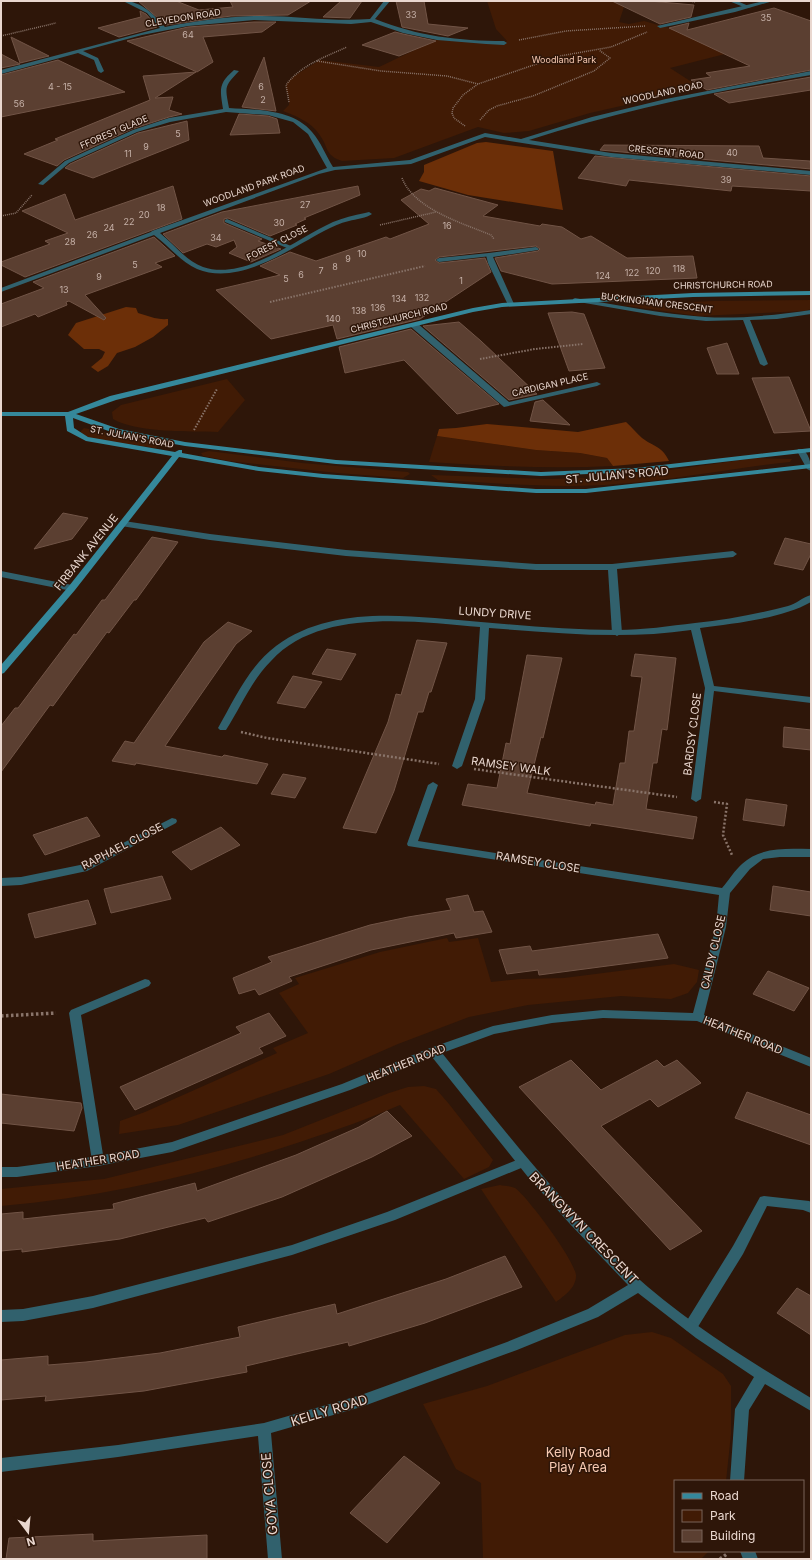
<svg xmlns="http://www.w3.org/2000/svg" width="812" height="1560" font-family="Inter,sans-serif">
  <rect width="100%" height="100%" fill="#2e1609"/>
  <path fill="#411b05" d="M487,1H626L619,22L629,24L644,21L669,28L725,54L670,68L701,88L590,113L529,131L504,133L478,127L394,158L342,161C324,155 329,147 319,134C311,122 296,116 283,111L289,105V97L286,88L287,83L294,76L320,60L379,67L438,39L504,43L507,41L496,29Z
    M811,300V309L805,311L698,316L622,305L714,301Z
    M227,379L245,400L218,432C189,431 137,433 113,419L112,412L121,405Z
    M84,428L159,443L162,445L155,448L94,439L81,435V431Z
    M437,436L536,450L580,453L607,458L613,466C552,469 491,466 429,462Z
    M209,451L302,463L408,472L410,474L403,478L337,473L229,461L203,456L201,453Z
    M756,458L792,459L790,462C732,468 675,480 617,484C558,489 497,483 438,480L431,475L547,479L590,478L620,477Z
    M447,938L449,942L478,938L491,982L521,979L564,978L674,964L699,970L697,982L688,993L671,999L621,996L528,1005L469,1017L398,1044L329,1074L178,1125L119,1134L120,1121L145,1112L277,1053L273,1048L308,1033L279,993L299,984L295,978L380,952Z
    M424,1086L436,1089L449,1104L493,1160L489,1167L464,1179L400,1105C368,1119 336,1130 303,1141C205,1174 104,1197 1,1206V1189L104,1179L283,1135L389,1093L408,1087Z
    M500,1185C504,1186 511,1186 515,1188C527,1196 577,1263 576,1276C576,1288 564,1296 556,1302L481,1189Z
    M652,1332L671,1338L723,1374L731,1386V1434L726,1481H675V1551H709L701,1559H483L481,1483L456,1469L423,1404L487,1386L625,1335Z"/>
  <path fill="#6c2f08" d="M486,142L553,151L563,210L468,195L419,181L424,172V165L477,143Z
    M126,307L136,308L138,313C148,316 157,320 168,319V325L153,337L135,347L117,353L108,366L98,372L91,367L102,358L105,352L99,349H84L68,335L76,323Z
    M626,422C632,427 636,433 642,438C654,447 662,446 669,461L613,466L607,458L580,453L536,450L437,436L439,429L456,428L487,424L578,432Z"/>
  <path fill="#5b3f31" stroke="#715446" d="M138,1H176L199,10L233,7L230,1H311L288,15L231,16L166,25Z
    M341,1H362L350,18L323,17Z
    M396,1H424L428,24L468,28L448,36L402,27Z
    M612,1H649L694,5L691,17L660,24Z
    M774,8L811,21V70L707,90L691,80L711,77L706,73L750,66L669,28L689,23L687,30Z
    M140,11L146,14L157,27L119,37L98,28L141,17Z
    M254,22H276L262,32L203,37L213,62L197,72L127,41L188,27Z
    M395,32L403,34L436,41L399,56L362,45Z
    M11,37L49,56L20,63Z
    M1,54L20,64L1,68Z
    M264,57L273,97L276,111L242,107Z
    M58,60L125,92L1,117V75Z
    M196,72L155,98L173,97L169,110L182,114L169,117L132,129L64,160L57,166L24,154L58,140L55,139L150,100L143,76Z
    M811,77V90L729,103L714,94Z
    M239,114L268,116L277,119L280,133L230,135Z
    M187,121L189,140L93,178L65,168L70,164L138,133Z
    M604,145L759,146L763,158L810,161L811,169L600,150Z
    M595,156L811,176V191L732,186L731,191L629,180L626,186L578,178Z
    M173,186L182,219L25,277L1,265V262L50,244L45,241L68,233L22,211L65,194L75,220Z
    M358,186L360,195L304,218L306,219L295,224L297,225L270,236L228,218L224,219V223L262,239L258,241L281,249L251,262L229,253L237,247L234,240L216,247L207,244L183,253L163,234L222,212Z
    M435,188L498,205L483,216L540,226L542,224L562,227L581,239L591,236L627,258L693,256L697,278L552,284L501,271L495,258L538,251L540,249L536,246L439,257L435,260L439,263L485,258L491,272L420,319L337,339L333,325L271,339L216,290L280,275L260,266L290,252L316,261L386,237L390,239L429,224L401,200L421,189L429,191Z
    M154,237L175,256L155,263L162,267L85,295L106,318L104,320L69,301L66,302L67,305L38,317L35,314L1,327V304L44,288L33,282Z
    M572,312L584,314L605,368L569,371L548,313Z
    M459,322L481,341L537,394L509,400L423,326Z
    M411,329L499,404L457,414L404,360L345,373L339,347Z
    M727,343L739,374H717L707,348Z
    M789,377L811,431L774,433L752,378Z
    M543,400L570,425L530,421L535,402Z
    M63,513L88,518L72,539L34,549Z
    M152,537L178,542L136,600H134L109,633L107,632L53,706L50,705L1,772V726L15,708H18L74,634L76,635L102,600H105Z
    M785,538L811,544V554L803,570L774,564Z
    M228,622L252,631L236,644L165,746L222,757L224,755L268,764L257,784L136,763L135,765L112,761L125,741L134,743L204,642Z
    M417,640L447,643L431,692H429L423,712H418L394,791L376,833L343,828L388,722L396,694L401,695Z
    M327,649L356,654L341,680L312,674Z
    M635,654L676,658L667,730L662,729L657,763H653L646,809L697,817L693,839L591,823L590,826L462,805L468,784L497,788L506,743L510,744L527,655L562,658L543,738L541,737L527,793L595,805L596,802L613,805L620,763H625L629,731H634L642,677L631,676Z
    M293,676L322,682L305,708L277,703Z
    M784,727L811,730V750L783,747Z
    M283,774L306,778L295,798L271,794Z
    M746,799L787,805L784,826L743,820Z
    M87,817L100,836L45,855L33,835Z
    M221,827L240,845L191,870L172,852Z
    M162,876L171,899L111,913L104,889Z
    M773,886L811,892V916L770,910Z
    M468,895L474,912L483,911L492,932L456,938L454,933L371,950L289,977L292,981L259,995L255,989L239,994L233,978L272,962L268,957L370,925L408,917L451,910L446,899Z
    M88,900L96,924L35,938L28,914Z
    M658,934L668,958L539,975L538,970L507,974L499,950L530,946L532,951Z
    M768,971L809,988L794,1011L753,994Z
    M269,1013L286,1036L259,1048L263,1053L135,1110L120,1087L241,1033L236,1027Z
    M571,1060L601,1090L657,1060L664,1067L677,1060L701,1083L658,1107L650,1099L601,1126L702,1231L670,1250L519,1087Z
    M747,1092L811,1115V1145L735,1118Z
    M1,1094L81,1103L82,1108L74,1131L1,1123Z
    M387,1111L412,1136L372,1157L282,1197L208,1222L205,1218L120,1239L22,1252V1249L1,1251V1214L23,1212V1219L114,1209L113,1204L195,1183L197,1191L296,1155L359,1127Z
    M505,1256L522,1287L425,1323L349,1346L348,1342L246,1366L247,1372L144,1391L45,1401L46,1396L1,1400V1360L48,1356V1365L86,1362L160,1353L240,1337L238,1327L335,1304L337,1314L446,1279Z
    M797,1288L811,1296V1335L777,1313Z
    M404,1456L440,1483L387,1543L350,1513Z
    M93,1534V1541L207,1535V1559H6L9,1538Z"/>
  <g fill="none" stroke-linecap="round" stroke-linejoin="round">
    <path stroke="#89746a" stroke-width="1.5" stroke-dasharray="1 1" stroke-linecap="butt" d="M688,1L696,2
      M1,36L56,23
      M519,40L566,31L645,26
      M317,61L381,71L447,76L478,84
      M289,102L286,85C301,65 325,57 347,47
      M480,120L489,110L497,106L533,96L594,71L610,58L599,50
      M465,126L454,118L452,113L453,108L463,95L478,84L560,56L611,47L647,32
      M402,178C414,209 462,223 491,235L494,239
      M1,216L16,213L32,195
      M380,225L436,212"/>
    <path stroke="#89746a" stroke-width="2" stroke-dasharray="1.5 1.5" stroke-linecap="butt" d="M270,302L425,266
      M480,359L535,349L583,344
      M194,430L217,389"/>
    <path stroke="#89746a" stroke-width="2.5" stroke-dasharray="2 2" stroke-linecap="butt" d="M241,732L267,738L439,764
      M474,769L677,797
      M714,802L727,804L723,835L732,855"/>
    <path stroke="#89746a" stroke-width="3.5" stroke-dasharray="2.5 2.5" stroke-linecap="butt" d="M1,1016L56,1013
      M720,1559L727,1554"/>
    <path fill="#31616d" fill-rule="evenodd" d="M729,1H737L751,7L746,8Z
      M227,219L291,246L292,247L287,248L225,222V220Z
      M489,253L491,254V256L439,262L436,260L439,258Z
      M124,521L210,534L346,550L536,564H612L733,551L737,554L733,557L617,569L622,633L617,636L612,633L608,570H536L346,556L210,540L121,526L120,524Z
      M145,979L149,980L151,983L149,986L81,1015L104,1161L102,1164L98,1166L94,1164L92,1161L69,1013L71,1010Z
      M522,1158L526,1160L528,1163L526,1166L395,1220L292,1255L93,1308L23,1321L1,1322V1310L23,1309L93,1296L292,1245L387,1212Z
      M764,1196L809,1201L811,1202V1213L803,1210L767,1206L743,1254L696,1330L691,1332L686,1330L684,1326L686,1322L733,1246L760,1197Z"/>
    <path fill="#31616d" fill-rule="evenodd" d="M123,1C142,1 154,15 165,27C194,21 224,17 254,16C293,15 331,22 370,19L384,1H390L375,19C417,36 459,41 504,41L507,43L504,45L486,44L437,40L403,33L371,22L351,24L254,20L188,26L142,35L83,51L98,58L104,71L101,73L98,71L94,60L78,53L1,74V70L160,28L147,13Z
      M764,1H773L735,12L660,28L657,26Z
      M234,70L239,71C224,87 225,86 229,108C256,110 293,109 312,132C321,142 326,156 333,167L410,160L485,133L521,139L592,117L666,99L811,71V75C715,91 621,110 529,140L611,153L811,171V175L611,157L485,137L411,164L335,170L319,174L160,233C174,244 186,261 203,267C245,281 296,239 333,222C343,218 354,215 365,213L369,212L372,214C367,218 356,219 349,221C340,223 332,227 324,231C288,250 239,286 197,269C181,262 169,246 154,235L1,292V288L151,232L152,231L327,168L308,134L293,122L268,115L226,112L170,122L137,132L69,163L43,185L38,184L65,161L133,130L169,118L223,109C220,89 218,84 234,70Z
      M536,247L539,249L538,250L493,257L514,304L508,305L488,263L486,255L489,253Z
      M575,298C618,305 661,314 705,317C739,319 777,315 811,310V314L777,319L750,320L768,364L764,366L760,364L743,320L706,321L660,316L573,301V299Z
      M411,323H417L509,402L597,382L601,384L597,386L504,407L411,327Z
      M798,449H801C809,452 811,463 811,471L807,469L797,451Z
      M1,571L72,585L76,588L72,591L1,577Z
      M811,595V602C781,619 735,623 700,628L714,686L811,697V703L714,691L701,799L696,802L691,799L705,688L691,630C624,640 557,633 489,628L485,699L462,766L457,769L452,766L475,699L480,627C416,622 320,607 271,661C251,681 241,707 226,730H220L218,728C234,700 249,666 276,646C334,603 414,617 481,622C526,626 572,630 617,630C644,630 669,626 695,623C726,620 758,614 788,606C796,604 803,597 811,595Z
      M433,782L438,785L418,841L722,888C729,880 735,870 742,864C761,846 788,849 811,849V857H780L763,859L750,869L730,893L726,927L704,1015L811,1058V1067L697,1021L603,1018L552,1023L494,1034L442,1053C492,1115 541,1178 597,1235C609,1248 620,1261 632,1273C686,1322 749,1361 811,1398V1411L765,1384L749,1410L744,1481H730L735,1409L754,1377L696,1338L638,1293L598,1317L517,1350L361,1407L271,1433L282,1559H268L258,1436L118,1457L1,1472V1458L118,1445L264,1423L361,1395L507,1342L588,1309L628,1285L570,1224L528,1177L432,1057L350,1090L172,1152L98,1166L17,1177H1V1167H17L98,1156L172,1142L342,1084L430,1048L493,1026L552,1015L603,1010L693,1013L716,927L719,895L408,846L407,844L428,785Z
      M172,818L176,819L177,821L176,823L87,871L21,885L1,886V878L21,877L80,865Z
      M740,1551H755L758,1559H743Z"/>
    <path fill="#35889b" fill-rule="evenodd" d="M811,291V295L693,297L502,307L473,312L116,400L76,414L119,429L185,442L336,460L541,472L636,468L811,448V452L636,472L541,476L336,464L185,446L114,433L73,418L74,428L88,437L175,452L179,450H182V453L259,467L323,474L536,489H586L811,464V468L586,493H536L323,478L259,471L179,457L75,590L4,673L1,674V665L69,586L172,456L86,441L67,431L65,416H1V412H68L110,396L473,308L502,303L693,293Z"/>
  </g>
  <g text-anchor="middle" stroke-width="3" stroke-linejoin="round" paint-order="stroke">
    <g font-size="9" fill="#c6b1a8">
      <text x="411" y="18">33</text>
      <text x="766" y="21">35</text>
      <text x="188" y="38">64</text>
      <text x="60" y="90">4 - 15</text>
      <text x="261" y="90">6</text>
      <text x="263" y="103">2</text>
      <text x="19" y="107">56</text>
      <text x="178" y="137">5</text>
      <text x="146" y="150">9</text>
      <text x="732" y="156">40</text>
      <text x="128" y="157">11</text>
      <text x="726" y="183">39</text>
      <text x="305" y="208">27</text>
      <text x="161" y="211">18</text>
      <text x="144" y="218">20</text>
      <text x="129" y="225">22</text>
      <text x="279" y="226">30</text>
      <text x="447" y="229">16</text>
      <text x="109" y="231">24</text>
      <text x="92" y="238">26</text>
      <text x="216" y="241">34</text>
      <text x="70" y="245">28</text>
      <text x="362" y="257">10</text>
      <text x="348" y="262">9</text>
      <text x="135" y="268">5</text>
      <text x="335" y="270">8</text>
      <text x="679" y="272">118</text>
      <text x="321" y="274">7</text>
      <text x="653" y="274">120</text>
      <text x="632" y="276">122</text>
      <text x="301" y="278">6</text>
      <text x="603" y="279">124</text>
      <text x="99" y="280">9</text>
      <text x="286" y="282">5</text>
      <text x="461" y="284">1</text>
      <text x="64" y="293">13</text>
      <text x="422" y="301">132</text>
      <text x="399" y="302">134</text>
      <text x="378" y="311">136</text>
      <text x="359" y="314">138</text>
      <text x="333" y="322">140</text>
    </g>
    <g font-size="9" fill="#e9d7cf" stroke="#2e1609">
      <text transform="translate(183 18) rotate(-9)" y="3">CLEVEDON ROAD</text>
      <text transform="translate(663 93) rotate(-12)" y="3">WOODLAND ROAD</text>
      <text transform="translate(114 132) rotate(-23)" y="3">FFOREST GLADE</text>
      <text transform="translate(666 152) rotate(6)" y="3">CRESCENT ROAD</text>
      <text transform="translate(254 186) rotate(-20)" y="3">WOODLAND PARK ROAD</text>
      <text transform="translate(277 243) rotate(-27)" y="3">FOREST CLOSE</text>
      <text transform="translate(723 285) rotate(-1)" y="3">CHRISTCHURCH ROAD</text>
      <text transform="translate(657 303) rotate(7)" y="3">BUCKINGHAM CRESCENT</text>
      <text transform="translate(399 318) rotate(-14)" y="3">CHRISTCHURCH ROAD</text>
      <text transform="translate(550 385) rotate(-13)" y="3">CARDIGAN PLACE</text>
      <text transform="translate(132 437) rotate(11)" y="3">ST. JULIAN'S ROAD</text>
    </g>
    <g font-size="9" fill="#f8cab3" stroke="#2e1609">
      <text x="564" y="63">Woodland Park</text>
    </g>
    <g font-size="11" fill="#e9d7cf" stroke="#2e1609">
      <text transform="translate(617 475) rotate(-5)" y="4">ST. JULIAN'S ROAD</text>
      <text transform="translate(86 552) rotate(-51)" y="4">FIRBANK AVENUE</text>
      <text transform="translate(495 613) rotate(4)" y="4">LUNDY DRIVE</text>
      <text transform="translate(692 734) rotate(-83)" y="4">BARDSY CLOSE</text>
      <text transform="translate(511 766) rotate(8)" y="4">RAMSEY WALK</text>
      <text transform="translate(122 846) rotate(-27)" y="4">RAPHAEL CLOSE</text>
      <text transform="translate(538 862) rotate(9)" y="4">RAMSEY CLOSE</text>
      <text transform="translate(713 952) rotate(-77)" y="4">CALDY CLOSE</text>
      <text transform="translate(743 1035) rotate(22)" y="4">HEATHER ROAD</text>
      <text transform="translate(406 1063) rotate(-22)" y="4">HEATHER ROAD</text>
      <text transform="translate(98 1160) rotate(-9)" y="4">HEATHER ROAD</text>
    </g>
    <g font-size="13" fill="#e9d7cf" stroke="#2e1609">
      <text transform="translate(584 1228) rotate(46)" y="5">BRANGWYN CRESCENT</text>
      <text transform="translate(329 1410) rotate(-17)" y="5">KELLY ROAD</text>
      <text transform="translate(269 1494) rotate(-95)" y="5">GOYA CLOSE</text>
    </g>
    <g font-size="13" fill="#f8cab3" stroke="#2e1609">
      <text x="578" y="1457">Kelly Road<tspan x="578" dy="15">Play Area</tspan></text>
    </g>
  </g>
  <rect width="812" height="1560" fill="none" stroke="#e9d7cf" stroke-width="4"/>
  <rect x="674" y="1480" width="130" height="72" fill="#2e1609" stroke="#796358"/>
  <rect x="682" y="1493" width="20" height="6" fill="#35889b" stroke="#796358"/>
  <text x="710" y="1500" font-size="12" fill="#e9d7cf">Road</text>
  <rect x="682" y="1510" width="20" height="12" fill="#411b05" stroke="#796358"/>
  <text x="710" y="1520" font-size="12" fill="#e9d7cf">Park</text>
  <rect x="682" y="1530" width="20" height="12" fill="#5b3f31" stroke="#796358"/>
  <text x="710" y="1540" font-size="12" fill="#e9d7cf">Building</text>
  <g transform="translate(28 1532) rotate(164)" stroke="#2e1609" stroke-width="3" paint-order="stroke">
  <path d="M0-3L7 15L0 10L-7 15Z" fill="#e9d7cf"/>
  <text y="-6" font-size="11" font-weight="bold" text-anchor="middle" fill="#e9d7cf">N</text>
  </g>
</svg>
